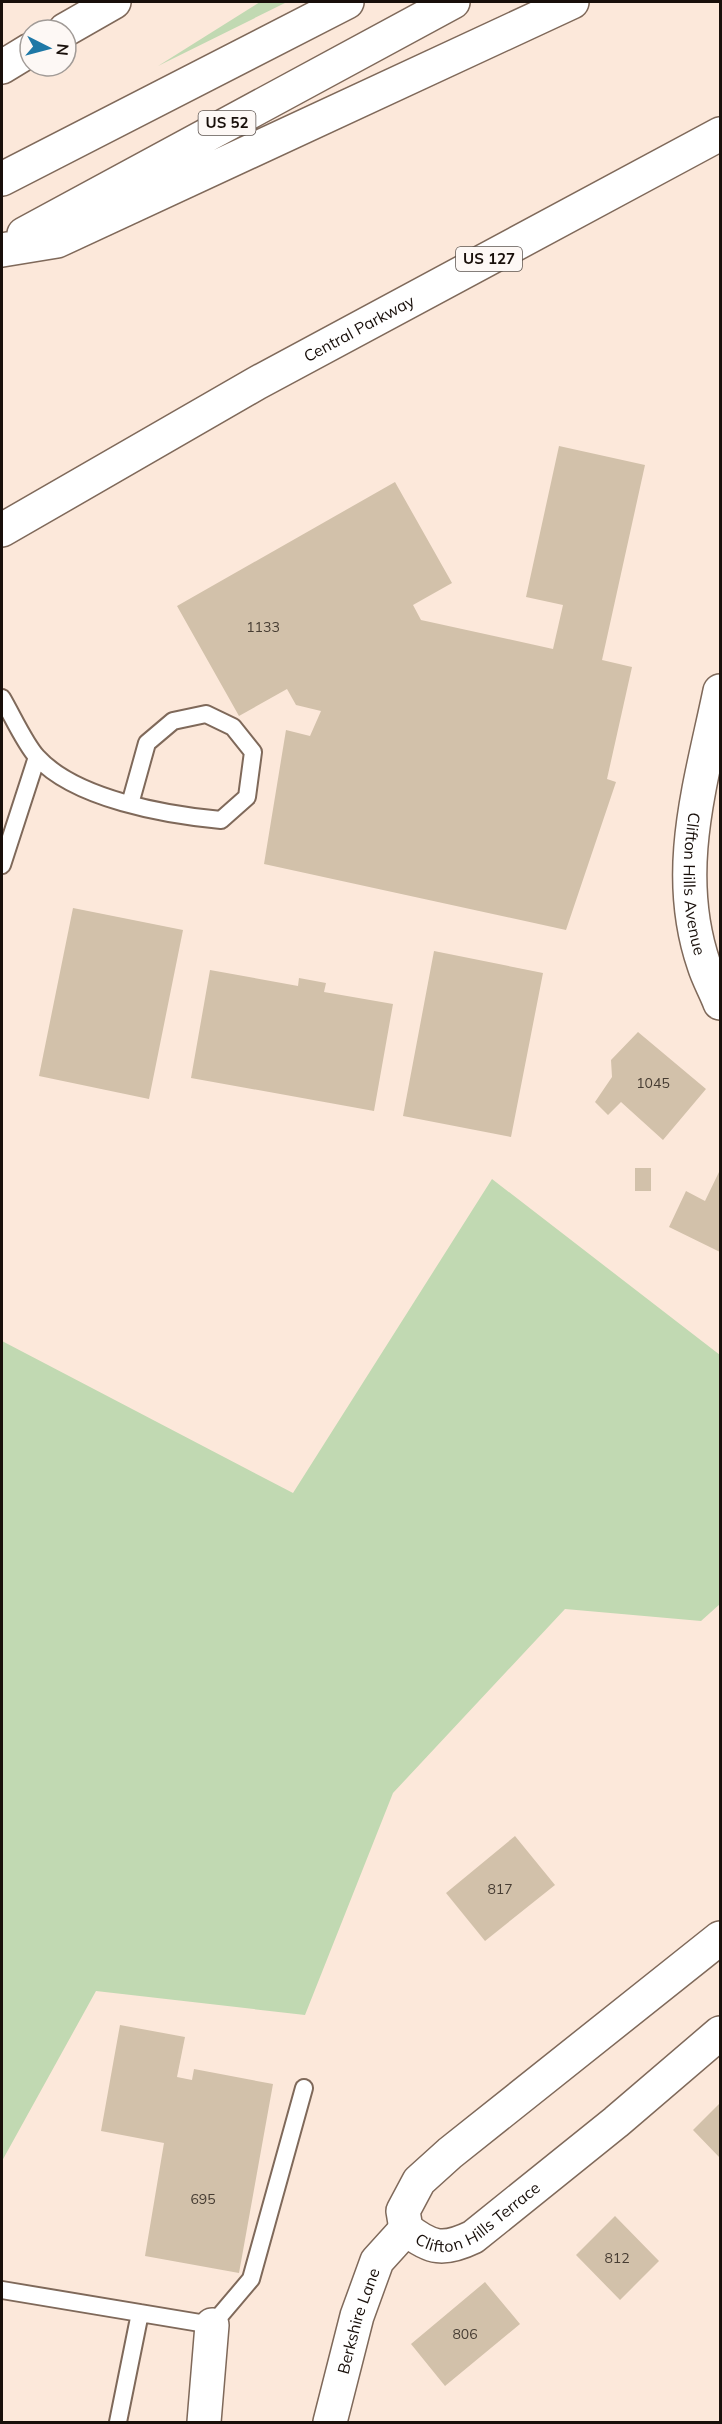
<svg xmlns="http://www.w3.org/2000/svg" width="722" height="2424" font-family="Mulish,sans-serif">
  <rect width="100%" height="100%" fill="#fce8da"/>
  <path fill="#c1d9b2" d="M260,2H287L158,66Z
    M492,1179L720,1355V1604L701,1621L565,1609L393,1793L305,2015L96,1991L2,2161V1341L293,1493Z"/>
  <path fill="#d2c1aa" d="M559,446L645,465L602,660L632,667L607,779L616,782L566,930L264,864L286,730L310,736L321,711L296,705L287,689L239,716L177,606L395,482L452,583L413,605L421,620L553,649L563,605L526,597Z
    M73,908L183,930L149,1099L39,1076Z
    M434,951L543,973L511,1137L403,1116Z
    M210,970L298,986L299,978L326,983L324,992L393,1004L374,1111L191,1078Z
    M638,1032L706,1089L663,1140L621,1102L608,1115L595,1102L612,1077L611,1060Z
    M635,1168H651V1191H635Z
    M719,1172H720V1252L669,1227L686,1191L705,1201Z
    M515,1836L555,1885L485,1941L446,1893Z
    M120,2025L185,2037L177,2077L192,2080L194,2069L273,2084L239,2273L145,2256L164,2143L101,2131Z
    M720,2103V2158L693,2130Z
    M615,2216L659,2261L620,2300L576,2255Z
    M485,2282L520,2324L445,2386L411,2344Z"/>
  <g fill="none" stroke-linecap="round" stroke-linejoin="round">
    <defs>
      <path id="service" d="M2,698C12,715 25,744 37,757C75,799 166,815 221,820L247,797L253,752L233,727L206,714L173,721L147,743L130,804
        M2,865L37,757
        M2,2290L212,2325L251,2279L304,2088
        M118,2422L140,2313"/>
      <g id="minor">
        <path id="s1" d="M720,691C701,783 672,872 704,965C708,978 715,990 720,1003"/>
        <path id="s2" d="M720,1938L450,2153L419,2181L403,2211L406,2229C431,2249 444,2251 473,2237L616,2122L720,2033"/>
        <path d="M204,2422L212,2325"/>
        <path id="s3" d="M330,2422L357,2316L377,2261L406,2229"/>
      </g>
      <g id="primary">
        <path id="s4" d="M2,530L257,383L720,134"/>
      </g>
      <path id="motorway" d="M65,30L114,2
        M2,67L30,50
        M2,179L347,2
        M24,234L453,2
        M2,250L57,241L572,2"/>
    </defs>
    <use href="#service" stroke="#7f695a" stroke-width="20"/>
    <use href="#minor" stroke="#7f695a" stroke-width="36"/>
    <use href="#primary" stroke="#7f695a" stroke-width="36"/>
    <use href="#motorway" stroke="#7f695a" stroke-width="36"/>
    <use href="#service" stroke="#fff" stroke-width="16"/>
    <use href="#minor" stroke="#fff" stroke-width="33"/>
    <use href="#primary" stroke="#fff" stroke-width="33"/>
    <use href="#motorway" stroke="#fff" stroke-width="33"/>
  </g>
  <g text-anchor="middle" stroke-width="4.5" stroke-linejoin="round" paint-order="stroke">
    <g font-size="14" fill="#463c32">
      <text x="263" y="632">1133</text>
      <text x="653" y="1088">1045</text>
      <text x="500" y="1894">817</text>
      <text x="203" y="2204">695</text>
      <text x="617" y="2263">812</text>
      <text x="465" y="2339">806</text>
    </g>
    <g fill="#fdf8f5" stroke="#5d5550" stroke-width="1.5">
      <rect x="198.5" y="111" width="57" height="24" rx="4.5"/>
      <rect x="456" y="247" width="66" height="24" rx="4.5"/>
    </g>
    <g font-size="15" font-weight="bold" fill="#180f0a">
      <text x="227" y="128">US 52</text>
      <text x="489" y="264">US 127</text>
    </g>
    <g font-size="16" fill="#180f0a" stroke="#fdf8f5">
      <text dy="6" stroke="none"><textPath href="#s4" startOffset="410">Central Parkway</textPath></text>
      <text dy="6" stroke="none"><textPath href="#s1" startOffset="196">Clifton Hills Avenue</textPath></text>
      <text dy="6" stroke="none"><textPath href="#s2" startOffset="524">Clifton Hills Terrace</textPath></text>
      <text dy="6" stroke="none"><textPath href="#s3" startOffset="105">Berkshire Lane</textPath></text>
    </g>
  </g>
  <rect width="722" height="2424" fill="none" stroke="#180f0a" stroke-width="6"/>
  <g transform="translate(48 48) rotate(96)"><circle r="28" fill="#fdf8f5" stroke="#a19b97" stroke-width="1.5"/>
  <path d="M0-4.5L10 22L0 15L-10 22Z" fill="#1e78a6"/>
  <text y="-9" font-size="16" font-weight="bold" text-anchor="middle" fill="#180f0a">N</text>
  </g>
</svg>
